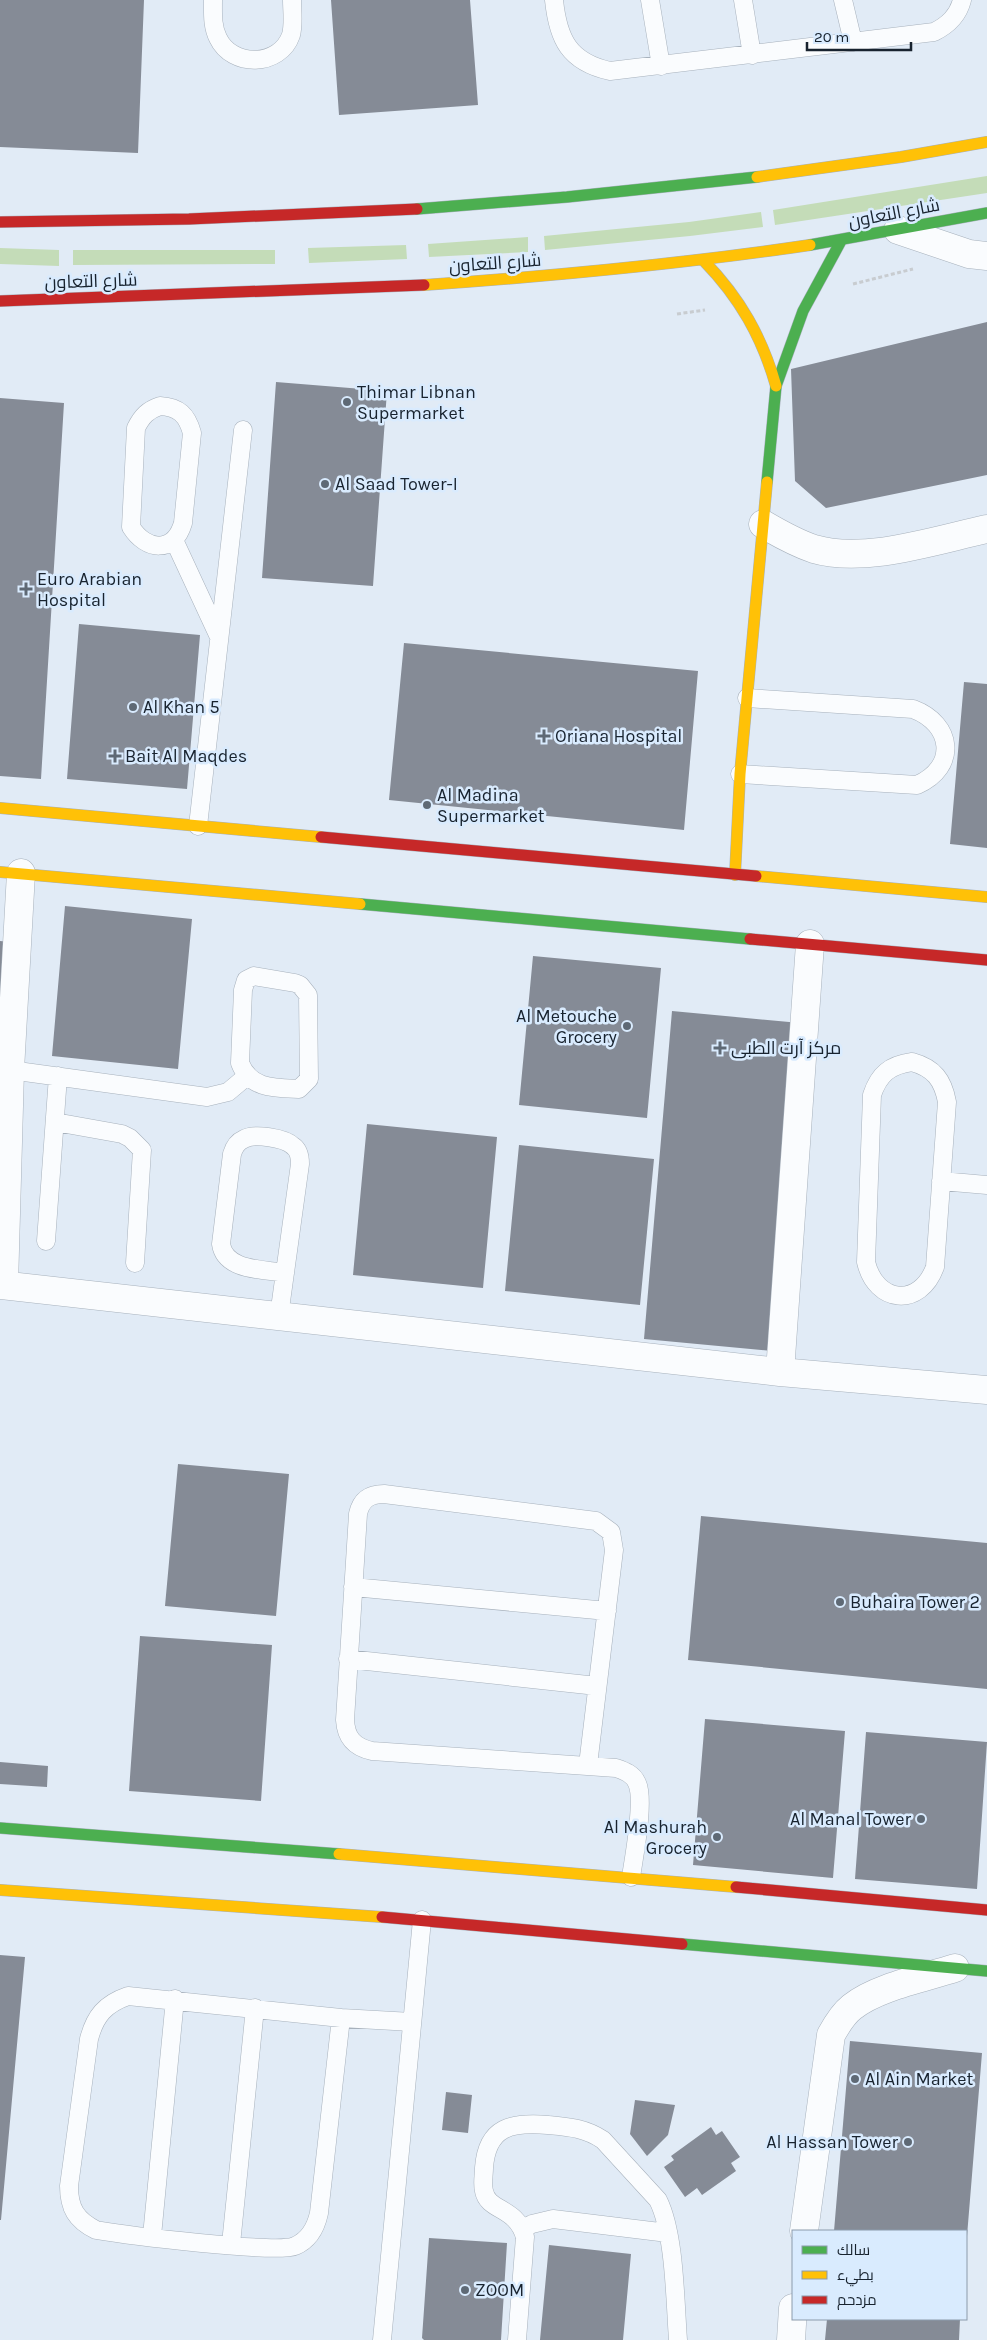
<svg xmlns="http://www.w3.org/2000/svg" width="987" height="2340" font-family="Karla,Cairo,sans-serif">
  <rect width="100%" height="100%" fill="#e1ebf6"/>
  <path fill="#c4dcb8" d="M987,176V193L775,225L773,210Z
    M761,212L763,227L690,236L545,250L544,236L689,222Z
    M528,237V252L429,257L428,244Z
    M406,245L407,259L309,263L308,248Z
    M0,248L59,250V266L0,264Z
    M73,250H275V264L73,265Z"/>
  <path fill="#858b96" d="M0,0H144L138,153L0,147Z
    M331,0H470L478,105L339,115Z
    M987,322V475L826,508L795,481L791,369Z
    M276,382L387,391L373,586L262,578Z
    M0,398L64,403L41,779L0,776Z
    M79,624L200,635L187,789L67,779Z
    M404,643L698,671L684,830L389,800Z
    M964,682L987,684V848L950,844Z
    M65,906L192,919L178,1069L52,1056Z
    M0,941L10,942L0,1041Z
    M533,956L661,968L647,1118L519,1105Z
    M672,1011L800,1023L772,1351L644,1339Z
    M367,1124L497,1137L483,1288L353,1275Z
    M519,1145L654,1159L640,1305L505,1291Z
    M178,1464L289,1474L276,1616L165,1606Z
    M701,1516L987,1543V1689L688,1660Z
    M140,1636L272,1645L261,1801L129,1791Z
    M705,1719L845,1731L833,1878L693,1865Z
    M866,1732L987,1742L977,1889L855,1879Z
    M0,1762L48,1766L47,1787L0,1784Z
    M0,1955L25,1957L1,2220H0Z
    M850,2041L982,2053L967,2236L966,2231H834Z
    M446,2092L472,2095L468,2133L442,2130Z
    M635,2100L675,2105L668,2135L647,2156L630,2134Z
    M711,2127L716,2135L722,2131L740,2157L731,2163L736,2171L702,2195L697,2188L685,2197L664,2167L674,2160L671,2156Z
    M429,2238L507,2243L501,2340H424L422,2338Z
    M549,2245L631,2254L623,2340H540Z
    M827,2319H960L959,2340H825Z"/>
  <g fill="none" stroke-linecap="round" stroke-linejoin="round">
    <defs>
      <path id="lane" d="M213,0C213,13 212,26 218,38C232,68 280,67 291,35C294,24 292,11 292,0
        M554,0C558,39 569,62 610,71L934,32C948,25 958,16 962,0
        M650,0L661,66
        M743,0L752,55
        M843,0L853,42
        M160,406C179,407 187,415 192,433L183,523C174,554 146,551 131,527L136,428C142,416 148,410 160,406Z
        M174,540L219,637
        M740,774L917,785C958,767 953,724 913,709L747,698
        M198,826L243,430
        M254,976L295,983L300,985L308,995L309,1079L299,1089C275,1088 250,1089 240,1063L243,990L246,980Z
        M912,1062C934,1068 943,1080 947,1102L935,1267C920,1308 876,1304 866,1262L872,1095C879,1074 890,1065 912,1062Z
        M10,1070L207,1097L228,1092L247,1076
        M55,1122L122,1134L130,1138L142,1150L135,1263
        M941,1181L987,1185
        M46,1241L58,1076
        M279,1316L300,1164C300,1157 299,1150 293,1146C285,1138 254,1133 244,1139C237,1142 234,1147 232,1154L221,1244C225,1271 263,1269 285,1273
        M353,1587L607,1611
        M348,1659L597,1686
        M588,1765L614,1550L611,1532L596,1521L384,1494C369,1494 361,1500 358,1514L345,1720C346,1738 354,1747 372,1751L616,1768C625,1771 633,1774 637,1783C645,1800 634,1857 631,1877
        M128,1996L341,2018L319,2213C316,2227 309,2240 295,2246C276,2254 125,2235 96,2230C76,2220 69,2208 69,2186L89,2039C95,2016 105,2004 128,1996Z
        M341,2018L412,2022
        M523,2229L532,2224L553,2219L668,2233
        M152,2236L175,1999
        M231,2244L255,2008
        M382,2340L422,1920
        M517,2340L525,2237C516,2206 488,2212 484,2191C482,2184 484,2175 484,2168C487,2126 512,2122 548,2125C569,2127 585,2128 603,2140L658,2200C675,2234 675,2301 678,2340"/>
      <path id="street" d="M898,230L969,254L987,256
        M763,524C780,534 796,543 814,549C865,564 936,540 987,529
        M0,1285L780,1372L987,1390
        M4,1285L10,1070L21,873
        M780,1372L810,944
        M804,2231L831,2035C837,2024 843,2014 852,2007C877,1987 924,1978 955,1968
        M791,2340L793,2308"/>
      <path id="fast" d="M417,209L567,197L757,177
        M810,245L987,213
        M767,482L776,386L803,311L841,241
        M360,904L750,939
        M0,1828L339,1854
        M682,1944L987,1971"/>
      <path id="slow" d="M757,177L901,157L987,142
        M704,261C740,298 762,337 776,386
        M424,285C554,276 682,264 810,245
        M0,808L321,837
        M0,872L360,904
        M735,875L740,774L767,482
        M756,876L987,897
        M339,1854L736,1887
        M0,1890L382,1917"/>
      <path id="jam" d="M0,222L189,219L417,209
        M0,301L424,285
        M321,837L756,876
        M750,939L987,960
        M736,1887L987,1910
        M382,1917L682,1944"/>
    </defs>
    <use href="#lane" stroke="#a7b1bc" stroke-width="19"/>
    <use href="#street" stroke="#a7b1bc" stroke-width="29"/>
    <use href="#fast" stroke="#a7b1bc" stroke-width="12"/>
    <use href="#slow" stroke="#a7b1bc" stroke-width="12"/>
    <use href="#jam" stroke="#a7b1bc" stroke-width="12"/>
    <path stroke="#c8ccd0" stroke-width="3" stroke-dasharray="4 2.5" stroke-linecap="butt" d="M853,284L913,269
      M677,314L705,310"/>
    <use href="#lane" stroke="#fafcfe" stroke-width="18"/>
    <use href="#street" stroke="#fafcfe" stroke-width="28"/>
    <use href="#fast" stroke="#4caf50" stroke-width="11"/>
    <use href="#slow" stroke="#ffc107" stroke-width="11"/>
    <use href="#jam" stroke="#c62828" stroke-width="11"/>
  </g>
  <g fill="#5e6975" stroke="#d9ebfe" stroke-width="2">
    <circle cx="347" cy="402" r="5"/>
    <circle cx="325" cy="484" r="5"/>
    <path d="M23.5 581.5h5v5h5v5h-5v5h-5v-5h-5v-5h5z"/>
    <circle cx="133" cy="707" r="5"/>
    <path d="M541.5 728.5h5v5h5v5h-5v5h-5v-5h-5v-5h5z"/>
    <path d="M112.5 748.5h5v5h5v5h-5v5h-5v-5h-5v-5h5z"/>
    <circle cx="427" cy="805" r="5"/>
    <circle cx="627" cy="1026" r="5"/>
    <path d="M717.5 1040.5h5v5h5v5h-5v5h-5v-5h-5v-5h5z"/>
    <circle cx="840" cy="1602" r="5"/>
    <circle cx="921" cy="1819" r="5"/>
    <circle cx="717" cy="1837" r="5"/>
    <circle cx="855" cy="2079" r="5"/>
    <circle cx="908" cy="2142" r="5"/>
    <circle cx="465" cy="2290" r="5"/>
  </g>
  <g text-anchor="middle" stroke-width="5" stroke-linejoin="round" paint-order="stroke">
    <g font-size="18" fill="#18232f" stroke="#d9ebfe">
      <text transform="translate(894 213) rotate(-11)" y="6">شارع التعاون</text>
      <text transform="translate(495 263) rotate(-4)" y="6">شارع التعاون</text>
      <text transform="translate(91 281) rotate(-2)" y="6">شارع التعاون</text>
    </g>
    <g font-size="18" fill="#18232f" stroke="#d9ebfe" text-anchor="start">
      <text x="357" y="398">Thimar Libnan<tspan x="357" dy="21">Supermarket</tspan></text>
      <text x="335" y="490">Al Saad Tower-I</text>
      <text x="37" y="585">Euro Arabian<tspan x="37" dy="21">Hospital</tspan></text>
      <text x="143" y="713">Al Khan 5</text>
      <text x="555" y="742">Oriana Hospital</text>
      <text x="125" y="762">Bait Al Maqdes</text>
      <text x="437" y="801">Al Madina<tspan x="437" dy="21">Supermarket</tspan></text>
      <text x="617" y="1022" text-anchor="end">Al Metouche<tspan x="617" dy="21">Grocery</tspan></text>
      <text x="731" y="1054">مرکز آرت الطبی</text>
      <text x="850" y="1608">Buhaira Tower 2</text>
      <text x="911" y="1825" text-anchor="end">Al Manal Tower</text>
      <text x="707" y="1833" text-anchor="end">Al Mashurah<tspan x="707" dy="21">Grocery</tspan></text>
      <text x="865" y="2085">Al Ain Market</text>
      <text x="898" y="2148" text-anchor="end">Al Hassan Tower</text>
      <text x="475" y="2296">ZOOM</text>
    </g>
  </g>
  <rect x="792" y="2230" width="175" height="90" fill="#d9ebfe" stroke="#8c9bab"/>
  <rect x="802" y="2246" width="25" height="8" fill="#4caf50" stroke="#8c9bab"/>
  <text x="837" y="2255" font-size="15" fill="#18232f">سالك</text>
  <rect x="802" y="2271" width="25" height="8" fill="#ffc107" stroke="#8c9bab"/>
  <text x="837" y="2280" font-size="15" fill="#18232f">بطيء</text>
  <rect x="802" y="2296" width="25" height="8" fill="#c62828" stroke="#8c9bab"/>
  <text x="837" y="2305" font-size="15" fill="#18232f">مزدحم</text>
  <path d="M807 42v8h104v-8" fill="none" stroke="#18232f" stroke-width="2.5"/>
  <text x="814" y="42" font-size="15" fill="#18232f" stroke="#d9ebfe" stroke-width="4" paint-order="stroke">20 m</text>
</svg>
